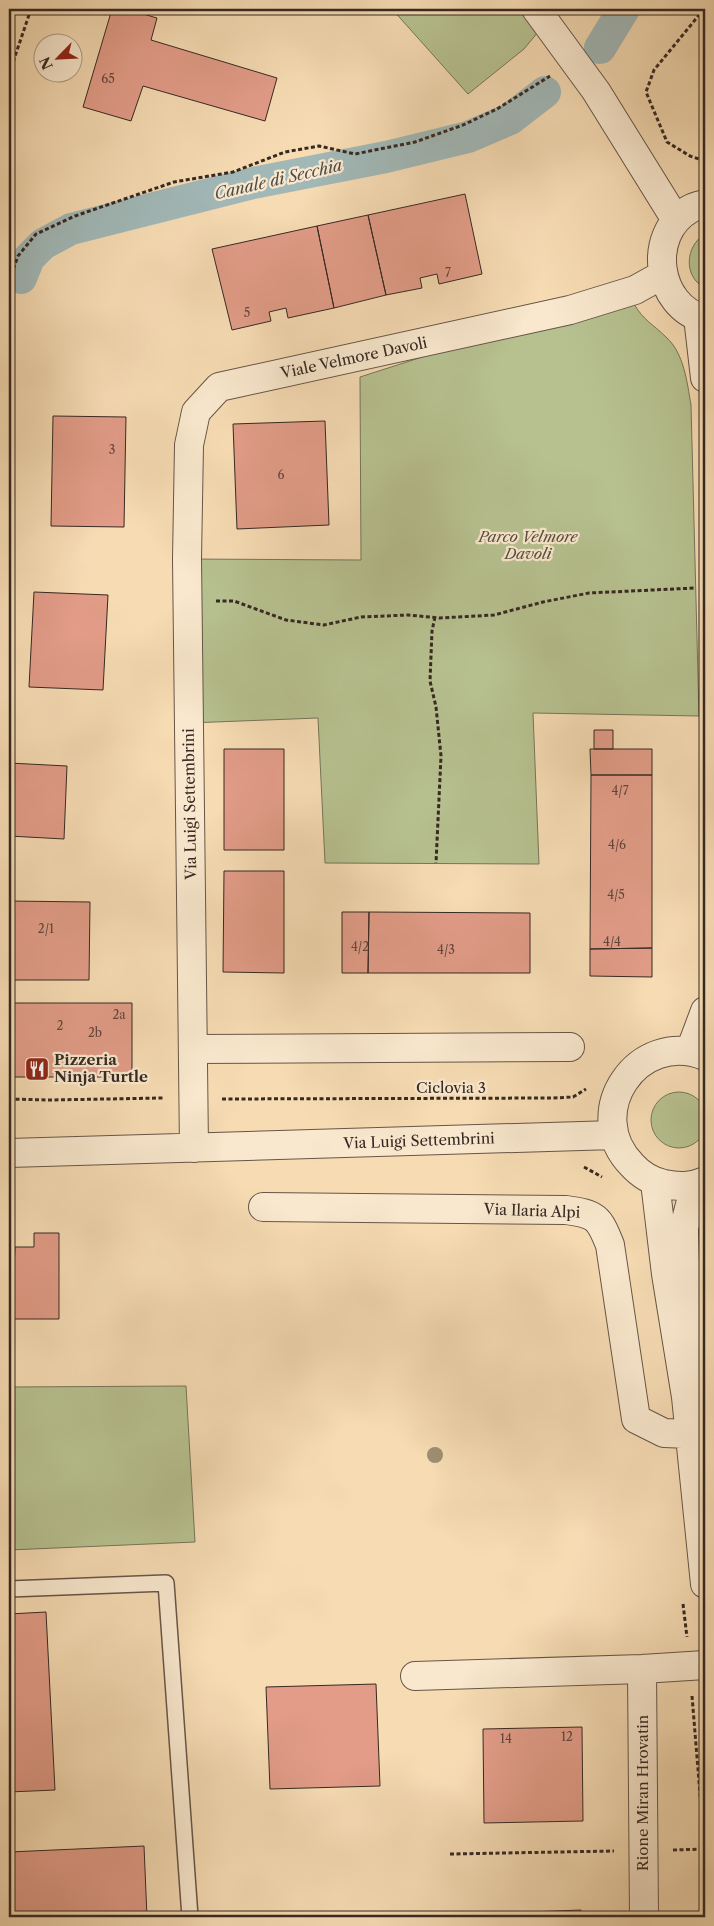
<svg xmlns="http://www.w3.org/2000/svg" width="714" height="1926" font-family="'Libre Caslon Text',serif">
  <rect width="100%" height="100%" fill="#f6dbb3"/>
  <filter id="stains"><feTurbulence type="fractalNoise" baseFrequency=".004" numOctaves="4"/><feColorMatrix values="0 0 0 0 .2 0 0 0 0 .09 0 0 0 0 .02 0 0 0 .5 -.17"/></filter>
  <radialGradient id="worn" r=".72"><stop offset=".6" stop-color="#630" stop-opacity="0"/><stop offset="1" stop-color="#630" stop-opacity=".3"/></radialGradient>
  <path fill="#b7c190" stroke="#76755a" d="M392,9H557L524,49L468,94Z
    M705,234V288C683,277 685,246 705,234Z
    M634,304C644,321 653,324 666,337C684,353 687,382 691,405L699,716L533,713L539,864L325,863L318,718L189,723L187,559L361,560L360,377L556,314Z
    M651 1120a28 28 0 1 1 56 0a28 28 0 1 1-56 0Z
    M186,1386L195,1542L9,1550V1387Z"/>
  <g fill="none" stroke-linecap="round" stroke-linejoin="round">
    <path stroke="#a1b8b7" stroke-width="32" d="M600,48L624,9
      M21,278L29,258L43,244L71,229L253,183L386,157L468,137L510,119L545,92"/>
  </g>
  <path fill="#e29c88" stroke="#362923" d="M112,9H126L157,18L151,40L277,78L265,121L143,86L131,121L83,107Z
    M465,194L482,274L439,284L437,274L420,278L422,288L386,295L368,215Z
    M368,215L386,295L334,308L317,226Z
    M317,226L334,308L288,318L286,308L269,312L271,321L232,330L212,249Z
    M53,416L126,417L124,527L51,526Z
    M325,421L329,525L237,529L233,424Z
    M34,592L108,595L103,690L29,687Z
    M594,730H613V749H594Z
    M224,749H284V850H224Z
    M590,749H652V775H591Z
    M9,763L67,766L64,839L9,836Z
    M591,775H652V948L590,949Z
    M224,871H284V973L223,972Z
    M9,901L90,902L89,980H9Z
    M342,912H369L368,973H342Z
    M369,912L530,913V973H368Z
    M652,948V977L590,976V949Z
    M9,1003H132V1077H9Z
    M34,1233H59V1319H9V1269H14L15,1247H34Z
    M46,1612L55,1790L9,1792V1683H14L12,1644H9V1614Z
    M376,1684L380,1786L270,1789L266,1687Z
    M582,1727L583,1821L484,1823L483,1729Z
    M144,1846L147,1917H9V1852Z
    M581,1910V1917H478V1914Z"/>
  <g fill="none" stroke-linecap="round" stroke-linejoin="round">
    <defs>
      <path id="lane" d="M9,1589L166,1583L190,1917"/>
      <path id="street" d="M536,9L596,91L676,220
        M705,204C701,205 695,206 690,209C646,234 656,307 705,319
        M698,317L705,378
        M193,1049L570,1047
        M690,1051L705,1011
        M705,1056C638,1029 581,1113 632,1165C641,1175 651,1181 664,1184C679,1187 691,1187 705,1181
        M194,1148L187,559L189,445L196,412L219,387L570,310L635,290L662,275
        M9,1153L614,1135
        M655,1182L666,1274L686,1397L705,1584
        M695,1185L684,1228L685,1262L705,1387
        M263,1207L566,1210C596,1214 599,1217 610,1245L636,1419L664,1433L690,1434
        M642,1669L644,1917
        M415,1676L642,1669L705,1665"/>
    </defs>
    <use href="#lane" stroke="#665647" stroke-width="18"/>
    <use href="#street" stroke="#665647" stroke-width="30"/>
    <path stroke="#362923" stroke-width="3" stroke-dasharray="4 2.5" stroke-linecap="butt" d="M704,9L654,70L646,92L667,142L690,156L705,161
      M9,74L31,9
      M9,281L18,256L36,234L75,216L174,182L233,172L285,152L319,146L355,154L415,142L463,125L497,109L550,76
      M216,601H234L286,620L324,625L361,617L408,615L440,618L494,615L543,602L589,593L695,588
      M435,617L432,631L430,681L436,707L441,756L436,863
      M9,1099L50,1100L163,1098
      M222,1099L553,1098L573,1097L586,1089
      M584,1167L602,1177
      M683,1604L687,1637
      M692,1696L705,1855
      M673,1850L705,1849
      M450,1854L614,1851"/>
    <use href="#lane" stroke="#f9e8ce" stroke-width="15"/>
    <use href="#street" stroke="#f9e8ce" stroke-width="28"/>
  </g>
  <circle fill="#9e8e73" cx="435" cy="1455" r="8"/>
  <defs>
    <symbol id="restaurant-square" viewBox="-11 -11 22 22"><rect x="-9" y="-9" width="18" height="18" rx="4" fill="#8f2418" stroke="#f9e8ce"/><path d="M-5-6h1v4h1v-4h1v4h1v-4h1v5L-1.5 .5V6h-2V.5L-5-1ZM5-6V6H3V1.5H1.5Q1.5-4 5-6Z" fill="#fff"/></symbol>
  </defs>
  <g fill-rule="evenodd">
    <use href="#restaurant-square" x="23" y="1055" width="28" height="28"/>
  </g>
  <g text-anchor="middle" stroke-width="4.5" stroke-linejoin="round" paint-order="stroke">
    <g font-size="12" fill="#61463c">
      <text x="108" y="83">65</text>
      <text x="448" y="277">7</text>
      <text x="247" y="317">5</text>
      <text x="112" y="454">3</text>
      <text x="281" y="479">6</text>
      <text x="620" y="795">4/7</text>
      <text x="617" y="849">4/6</text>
      <text x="616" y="899">4/5</text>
      <text x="46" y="933">2/1</text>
      <text x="612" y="946">4/4</text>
      <text x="360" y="951">4/2</text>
      <text x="446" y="954">4/3</text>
      <text x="119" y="1019">2a</text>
      <text x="60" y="1030">2</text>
      <text x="95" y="1037">2b</text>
      <text x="567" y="1741">12</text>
      <text x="506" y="1743">14</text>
    </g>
    <g font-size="15" fill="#362923" stroke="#f9e8ce">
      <text transform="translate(354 358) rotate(-12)" y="5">Viale Velmore Davoli</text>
      <text transform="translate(190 804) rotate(-91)" y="5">Via Luigi Settembrini</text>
      <text x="451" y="1093">Ciclovia 3</text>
      <text transform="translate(419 1141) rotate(-2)" y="5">Via Luigi Settembrini</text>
      <text transform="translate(532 1211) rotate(2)" y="5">Via Ilaria Alpi</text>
      <text transform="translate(643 1793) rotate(-90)" y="5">Rione Miran Hrovatin</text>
    </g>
    <g font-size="15" font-style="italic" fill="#564f3e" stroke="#f9e8ce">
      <text x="528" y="542">Parco Velmore<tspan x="528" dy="17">Davoli</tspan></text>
    </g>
    <g font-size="15" font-weight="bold" fill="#362923" stroke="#f9e8ce" text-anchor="start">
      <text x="54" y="1065">Pizzeria<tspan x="54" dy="17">Ninja Turtle</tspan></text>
    </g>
    <g font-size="16" font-style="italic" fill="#514d48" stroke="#f9e8ce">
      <text transform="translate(278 179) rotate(-13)" y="6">Canale di Secchia</text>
    </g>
  </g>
  <rect width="714" height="1926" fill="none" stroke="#f6dbb3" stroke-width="30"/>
  <rect x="10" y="10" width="694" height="1906" fill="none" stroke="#362923" stroke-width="2.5"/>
  <rect x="15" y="15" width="684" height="1896" fill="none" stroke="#362923"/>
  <g transform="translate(58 58) rotate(246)"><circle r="24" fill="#f9e8ce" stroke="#ab9c8a"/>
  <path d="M0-4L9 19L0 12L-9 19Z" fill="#8f2418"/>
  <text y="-8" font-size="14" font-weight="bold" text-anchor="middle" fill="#362923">N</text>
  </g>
  <rect width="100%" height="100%" filter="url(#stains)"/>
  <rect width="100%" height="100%" fill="url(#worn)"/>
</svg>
